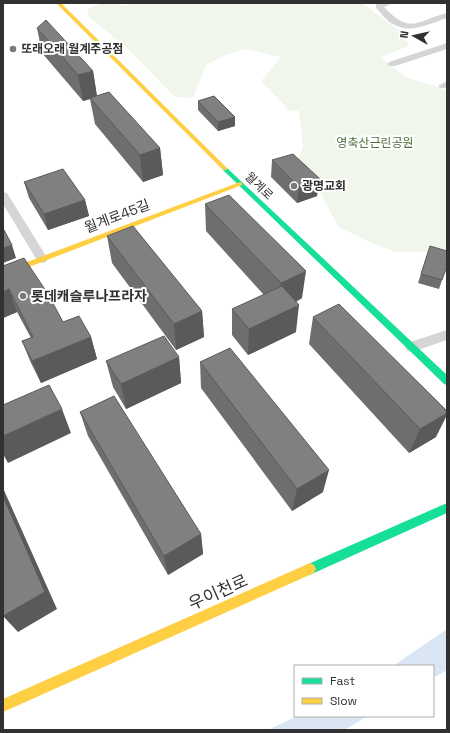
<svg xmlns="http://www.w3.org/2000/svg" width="450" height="733" font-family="'Space Grotesk','Noto Sans KR',sans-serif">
  <rect width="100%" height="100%" fill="#fff"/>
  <path fill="#f1f6ed" d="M103,3H115L123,6L135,3H365L363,4L404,34L409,46L380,57L406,77L447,90V249L439,252H396L367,241L338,226L322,196L298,159L303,147L299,111H290L261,81L281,57L245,49L221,57L206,65L193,98L175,97L128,49L89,17L87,9Z"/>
  <path fill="#dae6f3" d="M447,629V670L433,678V666H393Z
    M297,716H368L344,730H268Z"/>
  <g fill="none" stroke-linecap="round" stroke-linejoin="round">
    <path fill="#d5d5d5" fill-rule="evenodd" d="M381,3H393L384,7C411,35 416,21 447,13V18C431,23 411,34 395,25C387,22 382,14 376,8V4Z
      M447,43V49L395,66H389L388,64L389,62Z
      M447,81V88H440L438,86Z
      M3,192L7,193L46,256L48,259L46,262L42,263L38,262L3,204Z
      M447,330V340L412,352L407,351L405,347L407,343Z"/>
    <path fill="#16e098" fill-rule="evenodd" d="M225,167L227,168L447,375V385L444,384L223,170L222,169Z
      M447,503V513L314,573L310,575L306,573L304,569L306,565Z"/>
    <path fill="#ffcf43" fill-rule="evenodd" d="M56,3H61L227,168V170H223Z
      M240,182L243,184L242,185L3,277V271Z
      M310,563L314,565L316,569L314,573L3,712V699Z"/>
  </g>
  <path fill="#6e6e6e" d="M37,28L93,71L97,96L160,148L163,175L143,182L95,124L90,99L83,101L42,53Z
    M198,101L235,126L218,131L198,110Z
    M272,160L317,196L297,203L271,177Z
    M24,182L85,200L89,216L48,230L29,198Z
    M205,204L302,298L296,302V332L248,355L232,335V309L264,295L206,231Z
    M107,236L202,311L204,337L176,350L112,263Z
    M430,246L442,280L439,289L418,283Z
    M3,266L63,322L91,337L97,359L41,383L31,363L22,341L31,338L17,312L3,318Z
    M313,317L436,437L409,453L309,344Z
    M179,357L181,383L126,409L113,387L106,361Z
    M200,362L323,492L292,511L201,388Z
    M80,412L201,534L203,554L168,575L88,436Z"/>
  <path fill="#5a5a5a" d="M93,71L97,97L90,98V99L83,101L78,75Z
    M235,117V126L218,131V122Z
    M160,148L163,175L143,182L140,155Z
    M320,179L317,196L297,203L299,187Z
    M85,200L89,216L48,230L44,214Z
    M12,245L16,258L3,263V248Z
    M306,271L302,298L278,310L281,283Z
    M9,289L17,312L3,318V292Z
    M299,305L296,332L248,355L249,329Z
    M202,311L204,337L176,350L174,324Z
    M91,337L97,359L41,383L32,361Z
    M179,357L181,383L126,409L121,384Z
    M62,409L71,433L8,463L3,454V436Z
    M447,413V415L436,437L409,453L420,429Z
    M329,470L323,492L292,511L297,489Z
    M3,488L57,609L18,632L3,616Z
    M201,534L203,554L168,575L164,556Z"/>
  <path fill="#808080" stroke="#5a5a5a" d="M46,20L93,71L78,75L37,28Z
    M109,92L160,148L140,155L90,98Z
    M214,96L235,117L218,122L198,101Z
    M293,154L320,179L299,187L272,160Z
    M63,169L85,200L44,214L24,182Z
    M229,195L306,271L281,283L205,204Z
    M133,226L202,311L174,324L107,236Z
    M3,230H4L12,245L3,248Z
    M430,246L447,251V266L442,280L421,274Z
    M24,258L48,294L63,322L79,316L91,337L32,361L22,341L33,337L9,289L3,292V266Z
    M282,286L299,305L249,329L232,309Z
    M339,304L447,411V413L420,429L313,317Z
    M164,336L179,357L121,384L106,361Z
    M230,348L329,470L297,489L200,362Z
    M49,385L62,409L3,436V405Z
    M114,396L201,534L164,556L80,412Z
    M3,496L45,592L3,616Z"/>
  <g fill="#797979" stroke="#fff" stroke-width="1.5">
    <circle cx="13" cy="49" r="4"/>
    <circle cx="294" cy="186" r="4"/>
    <circle cx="23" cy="296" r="4"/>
  </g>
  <g text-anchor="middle" stroke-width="4" stroke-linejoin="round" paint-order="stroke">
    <g font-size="12" font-weight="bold" fill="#313131" stroke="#fff" text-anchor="start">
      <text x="21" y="53">또래오래 월계주공점</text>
      <text x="302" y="190">광명교회</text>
    </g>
    <g font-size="12" fill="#4d6f3b" stroke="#fff">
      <text x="375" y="147">영축산근린공원</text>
    </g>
    <g font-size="12" fill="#313131" stroke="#fff">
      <text transform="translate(259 186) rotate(44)" y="4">월계로</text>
    </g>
    <g font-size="14" fill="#313131" stroke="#fff">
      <text transform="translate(117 216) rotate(-21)" y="5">월계로45길</text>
    </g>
    <g font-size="14" font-weight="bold" fill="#313131" stroke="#fff" text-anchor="start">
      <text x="31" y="301">롯데캐슬루나프라자</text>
    </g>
    <g font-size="17" fill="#313131" stroke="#fff">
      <text transform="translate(218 592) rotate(-24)" y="6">우이천로</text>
    </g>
  </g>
  <rect width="450" height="733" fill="none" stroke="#313131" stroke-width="8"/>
  <rect x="294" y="665" width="140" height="52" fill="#ffffff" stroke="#adadad"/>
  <rect x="302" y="678" width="20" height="6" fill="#16e098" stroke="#adadad"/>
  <text x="330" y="685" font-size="12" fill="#313131">Fast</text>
  <rect x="302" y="698" width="20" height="6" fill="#ffcf43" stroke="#adadad"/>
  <text x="330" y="705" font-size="12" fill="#313131">Slow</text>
  <g transform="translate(414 36) rotate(278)" stroke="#ffffff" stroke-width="3" paint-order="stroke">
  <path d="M0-3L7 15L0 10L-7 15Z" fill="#313131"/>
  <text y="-6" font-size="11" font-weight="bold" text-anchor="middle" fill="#313131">N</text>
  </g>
</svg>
